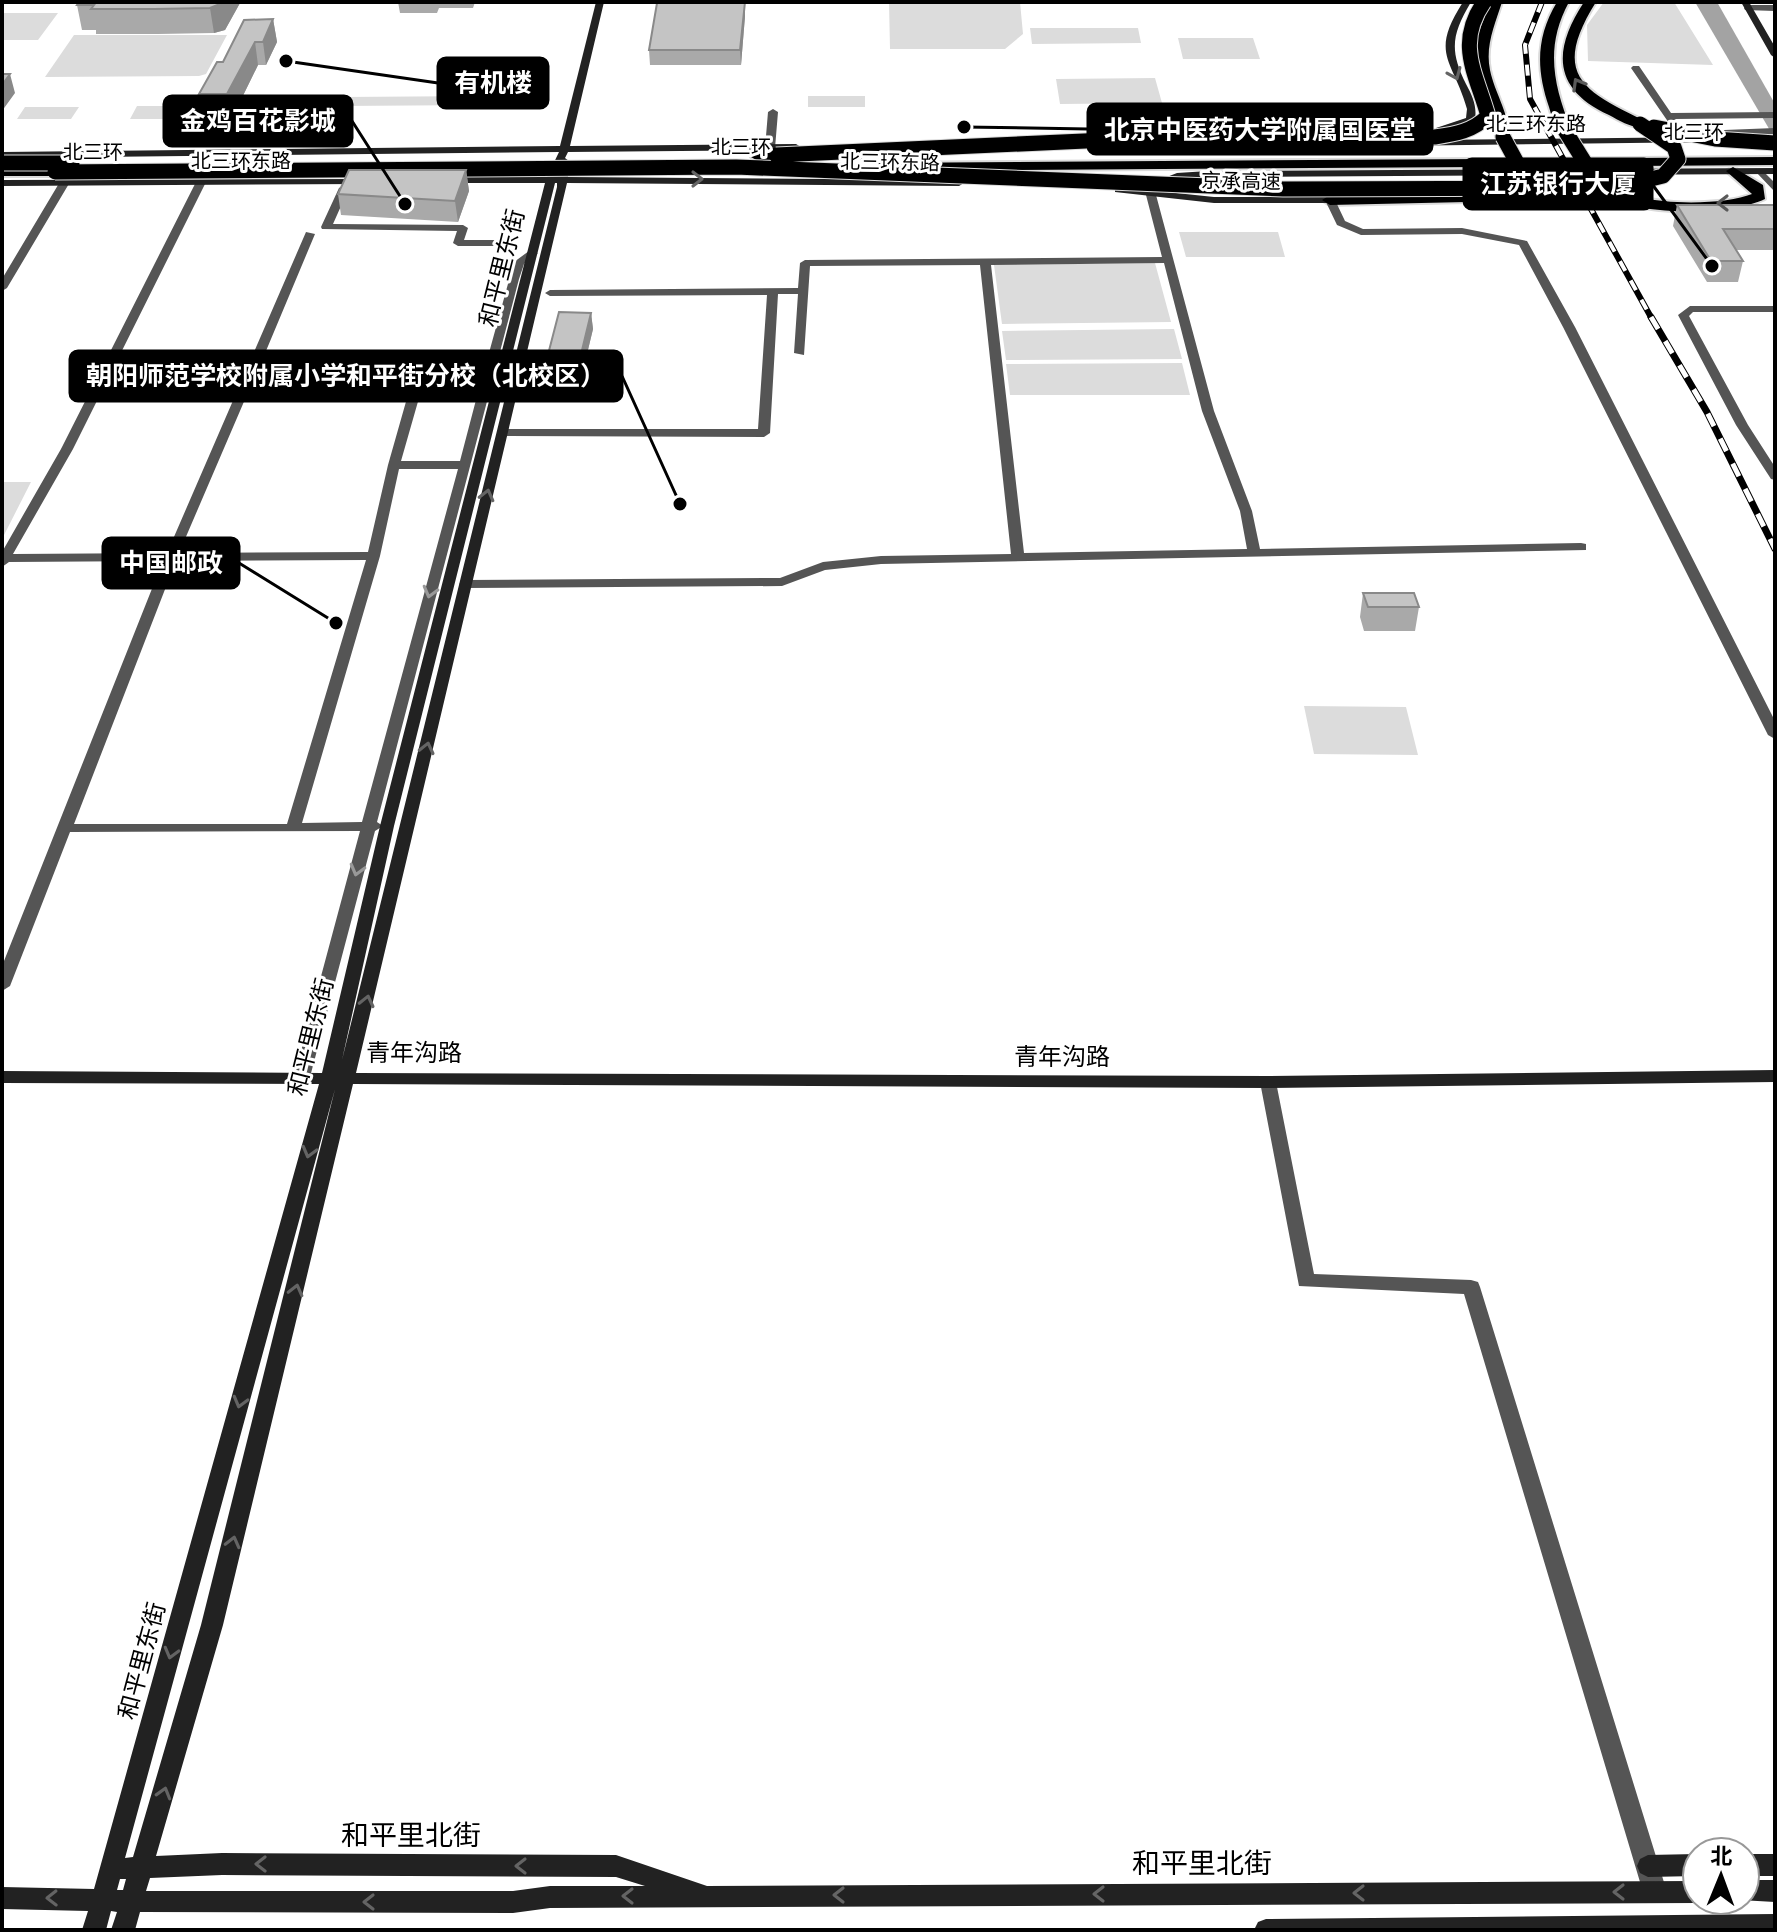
<svg xmlns="http://www.w3.org/2000/svg" width="1777" height="1932" font-family="Figtree,'Noto Sans SC',sans-serif">
  <rect width="100%" height="100%" fill="#fff"/>
  <path fill="#dcdcdc" d="M889,2H1020L1023,34L1005,49H890Z
    M1604,2H1674L1713,65L1588,61L1587,25Z
    M2,13H58L38,40H2Z
    M1030,28H1138L1141,43L1032,44Z
    M74,35H227L206,74L199,76L45,77Z
    M1178,38H1253L1260,59H1183Z
    M1155,78L1162,103L1060,104L1056,79Z
    M485,96L483,105L339,106L342,97Z
    M808,96H865V107H808Z
    M137,106H192L185,119H130Z
    M25,107H79L71,119H17Z
    M1179,232H1278L1285,257H1186Z
    M1155,263L1171,322L1002,324L994,265Z
    M1174,329L1182,359L1006,360L1002,331Z
    M1182,363L1190,395H1010L1006,364Z
    M2,482H31L2,539Z
    M1304,706L1406,707L1418,755L1314,754Z"/>
  <path fill="#a3a3a3" d="M1695,2H1717L1775,104V139Z"/>
  <g fill="none" stroke-linecap="round" stroke-linejoin="round">
    <defs>
      <path id="highway" d="M1490,2H1502C1495,24 1485,46 1490,70C1495,94 1507,108 1510,137L1503,141L1496,137L1493,111L1476,71L1475,43Z
        M1557,2H1569C1545,46 1553,84 1571,129L1564,133C1554,129 1552,117 1549,107C1536,69 1536,37 1557,2Z
        M1584,2H1596C1551,74 1582,91 1645,121V127C1633,129 1620,121 1609,115C1553,89 1552,51 1584,2Z
        M1233,143L1240,147L1238,150L1192,152L1185,148L1192,144Z
        M799,153L804,154V160L758,161L751,157L758,153Z
        M1775,157V165L874,171L867,167L874,163Z
        M1733,167L1763,185L1765,199C1727,217 1616,219 1590,182L1602,179C1625,207 1720,207 1752,194L1726,171Z
        M2,168H55L62,172L55,176H2Z
        M1527,177L1534,181L1536,192L1513,201L1330,205L1322,200L1330,195L1513,191L1520,189V181Z"/>
    </defs>
    <use href="#highway" stroke="#dbdbdb" stroke-width="4"/>
    <path fill="#555" fill-rule="evenodd" d="M1748,5H1775V11L1745,10L1744,8Z
      M1633,66H1639L1671,113L1775,112V118L1675,119L1679,124L1671,126L1631,68Z
      M773,109L778,112L775,148L770,151L765,148L768,112Z
      M1775,128V134L1699,137L1694,134L1699,131Z
      M1761,169L1775,183V192L1756,172Z
      M61,180L70,182L7,288L2,291V279Z
      M197,180L206,182L73,449L13,554L167,553L306,232L315,234L258,370L484,371L514,262L529,251L538,253L524,264L519,279L377,822L383,826L375,831L310,1077L302,1083L294,1077L360,831L70,832L10,986L2,991V966L163,561L9,562L2,567V552L61,449ZM255,376L413,377L388,465L368,552L179,553ZM425,377H482L460,461H401ZM399,469H458L362,822L302,823L380,556ZM366,560L287,824H74L176,561Z
      M344,185L349,188L333,224L463,225L468,228L464,240H502L507,243L502,246H458L453,243L457,231L322,229L321,227L339,188Z
      M1151,192L1156,195L1214,411L1252,511L1260,549L1581,543L1586,544V550L881,564L825,570L782,586L466,588L459,584L466,580L780,578L823,562L881,556L1011,554L980,265L810,266L804,355L794,353L798,294H778L770,433L764,437L498,436V430L502,429H758L767,295L550,296L545,293L550,290L798,288L800,263L805,260L1162,257L1146,195ZM1164,263L1202,411L1240,511L1247,549L1024,553L991,265Z
      M1330,197L1335,200L1345,221L1363,229L1462,228L1527,241L1575,327L1775,721V739L1768,735L1563,327L1519,245L1462,234L1361,235L1337,225L1325,200Z
      M1775,306V312H1693L1689,316L1748,425L1775,467V480L1771,479L1736,425L1678,315L1690,306Z
      M1268,1076L1276,1082L1314,1274L1471,1280L1478,1282L1480,1287L1667,1892L1663,1900L1655,1903L1647,1900L1643,1892L1464,1294L1299,1286L1260,1082Z"/>
    <path fill="#222" fill-rule="evenodd" d="M596,2H604L570,146L796,144L801,147L796,150L568,152L565,158L569,161L568,177L959,180L964,183L959,186L567,183L356,1073L1268,1076L1775,1070V1082L1268,1088L353,1084L223,1625L156,1856L222,1853L616,1855L707,1886L1697,1881V1900H1704L1697,1903L550,1908L513,1913L140,1912L135,1930H111L117,1912L111,1911L106,1930H82L88,1911L2,1909V1887L94,1889L319,1084L2,1083V1071L322,1073L380,826L545,183H447L442,180L447,177H547L559,152L2,158V152L560,146ZM555,183H557V187L342,1060L394,826ZM335,1089L201,1625L133,1857L125,1858ZM222,1875L616,1877L645,1886H550L513,1891H146L150,1878ZM120,1879H126L123,1890H117Z
      M1463,2H1471C1452,34 1449,50 1466,84C1473,97 1477,106 1475,120L1439,133L1436,132V128L1466,118L1467,109C1453,59 1429,55 1463,2Z
      M1741,2H1749L1775,47V58L1771,55Z
      M1711,137L1716,140L1714,142L1219,148L1214,145L1219,142Z
      M1775,168V174L1208,177L1178,179L1154,187L1149,184L1177,173L1208,171Z
      M368,179L369,181L364,184L2,186V180Z
      M1119,187L1214,197H1330L1335,200L1330,203H1214L1115,192V188Z
      M1697,1854V1876L1648,1877L1640,1873L1637,1866L1640,1859L1648,1855Z
      M1745,1854H1775V1876H1745Z
      M1745,1880H1775V1902L1740,1900H1745Z
      M1775,1914V1930H1254L1258,1922L1266,1919Z"/>
    <use href="#highway" fill="#000" fill-rule="evenodd"/>
    <defs>
      <path id="rail-far1" d="M1542,2L1525,45L1530,99L1652,319"/>
      <path id="rail" d="M1651,317L1707,412L1775,549"/>
    </defs>
    <use href="#rail-far1" stroke="#000" stroke-width="6"/>
    <use href="#rail" stroke="#000" stroke-width="7"/>
    <use href="#rail-far1" stroke="#fff" stroke-width="4" stroke-dasharray="11" stroke-linecap="butt"/>
    <use href="#rail" stroke="#fff" stroke-width="5" stroke-dasharray="14" stroke-linecap="butt"/>
    <defs>
      <path id="highway-bridge" d="M1654,127L1715,139L1775,143
        M1564,129L1597,182
        M1503,137L1527,181
        M776,155L1151,138L1435,137C1456,134 1473,131 1488,116C1476,73 1455,44 1484,2
        M2,163H72
        M55,172L736,167L1283,189L1615,188L1663,176L1678,159L1674,147L1640,124"/>
    </defs>
    <use href="#highway-bridge" stroke="#dbdbdb" stroke-width="17" stroke-linecap="butt"/>
    <use href="#highway-bridge" stroke="#000" stroke-width="15"/>
  </g>
  <path fill="#a9a9a9" d="M79,2H240V3L225,30L214,33L158,34H96V30H82L77,5Z
    M398,2H475L473,8H439L437,13H400Z
    M745,16L741,65H650L649,50Z
    M273,19L277,42L266,65H258L232,118H204L199,94Z
    M466,170L469,191L458,222L341,215L338,194Z
    M1677,205H1775V250H1736L1743,261L1738,282H1707L1673,226Z
    M591,313L593,329L579,387H546L544,370Z
    M1363,593L1419,607L1415,631H1364L1360,617Z"/>
  <path fill="#898989" d="M222,2L240,3L225,30L214,33L210,8Z
    M745,2V16L741,65L740,50Z
    M273,19L277,42L266,65L263,42Z
    M255,42L258,65L232,118L227,94Z
    M10,74L15,93L2,111V85Z
    M466,170L469,191L458,222L455,201Z
    M591,313L593,329L579,387L577,371Z"/>
  <path fill="#c4c4c4" stroke="#898989" stroke-width="2" d="M79,2H222L220,4L210,8L154,9H91L94,5H77Z
    M745,2L740,50H649L657,3Z
    M273,19L263,42H255L227,94H199L217,62H223L244,20Z
    M2,74H10L2,85Z
    M349,170H466L455,201L338,194Z
    M1677,205H1775V229H1723L1743,261H1711Z
    M559,312L591,313L577,371L544,370Z
    M1363,593H1414L1419,607H1368Z"/>
  <defs><path id="oneway-chevron" d="M-2-3.5L2.5 0L-2 3.5" fill="none" stroke-width="1.6" stroke-linecap="round" stroke-linejoin="round" transform="scale(2)"/></defs>
  <g stroke="#646464">
    <use href="#oneway-chevron" transform="translate(1455 74) rotate(67)"/>
    <use href="#oneway-chevron" transform="translate(697 179)"/>
    <use href="#oneway-chevron" transform="translate(487 495) rotate(-76)"/>
    <use href="#oneway-chevron" transform="translate(427 748) rotate(-77)"/>
    <use href="#oneway-chevron" transform="translate(367 1001) rotate(-77)"/>
    <use href="#oneway-chevron" transform="translate(309 1152) rotate(105)"/>
    <use href="#oneway-chevron" transform="translate(296 1290) rotate(-76)"/>
    <use href="#oneway-chevron" transform="translate(240 1402) rotate(105)"/>
    <use href="#oneway-chevron" transform="translate(233 1542) rotate(-76)"/>
    <use href="#oneway-chevron" transform="translate(171 1653) rotate(105)"/>
    <use href="#oneway-chevron" transform="translate(164 1793) rotate(-74)"/>
    <use href="#oneway-chevron" transform="translate(261 1864) rotate(-180)"/>
    <use href="#oneway-chevron" transform="translate(521 1866) rotate(-180)"/>
    <use href="#oneway-chevron" transform="translate(1619 1892) rotate(180)"/>
    <use href="#oneway-chevron" transform="translate(1359 1893) rotate(180)"/>
    <use href="#oneway-chevron" transform="translate(1099 1894) rotate(180)"/>
    <use href="#oneway-chevron" transform="translate(839 1895) rotate(180)"/>
    <use href="#oneway-chevron" transform="translate(628 1896) rotate(180)"/>
    <use href="#oneway-chevron" transform="translate(52 1898) rotate(179)"/>
    <use href="#oneway-chevron" transform="translate(369 1902) rotate(180)"/>
  </g>
  <g stroke="#595959">
    <use href="#oneway-chevron" transform="translate(1578 84) rotate(-120)"/>
    <use href="#oneway-chevron" transform="translate(1723 203) rotate(180)"/>
  </g>
  <g stroke="#999">
    <use href="#oneway-chevron" transform="translate(430 592) rotate(105)"/>
    <use href="#oneway-chevron" transform="translate(357 870) rotate(105)"/>
  </g>
  <g text-anchor="middle" stroke-width="6" stroke-linejoin="round" paint-order="stroke">
    <g font-size="20" fill="#000" stroke="#fff">
      <text x="1536" y="131">北三环东路</text>
      <text x="1694" y="139">北三环</text>
      <text x="741" y="154">北三环</text>
      <text x="93" y="159">北三环</text>
      <text x="241" y="168">北三环东路</text>
      <text transform="translate(890 162) rotate(1)" y="7">北三环东路</text>
      <text transform="translate(1241 181) rotate(1)" y="7">京承高速</text>
    </g>
    <g font-size="24" fill="#000" stroke="#fff">
      <text transform="translate(502 268) rotate(-76)" y="8">和平里东街</text>
      <text transform="translate(311 1037) rotate(-76)" y="8">和平里东街</text>
      <text x="414" y="1061">青年沟路</text>
      <text x="1062" y="1065">青年沟路</text>
      <text transform="translate(142 1661) rotate(-75)" y="8">和平里东街</text>
    </g>
    <g font-size="28" fill="#000" stroke="#fff">
      <text x="411" y="1845">和平里北街</text>
      <text x="1202" y="1873">和平里北街</text>
    </g>
  </g>
  <path fill="none" stroke="#000" stroke-width="3" d="M286 61L438 83M405 204L352 121M964 127L1088 129M1712 266L1652 184M680 504L622 376M336 623L239 563"/>
  <g fill="#000" stroke="#fff" stroke-width="3">
    <circle cx="286" cy="61" r="8"/>
    <circle cx="405" cy="204" r="8"/>
    <circle cx="964" cy="127" r="8"/>
    <circle cx="1712" cy="266" r="8"/>
    <circle cx="680" cy="504" r="8"/>
    <circle cx="336" cy="623" r="8"/>
  </g>
  <g fill="#000" stroke="#000" stroke-width="3">
    <rect x="438" y="58" width="110" height="50" rx="8"/>
    <rect x="164" y="96" width="188" height="50" rx="8"/>
    <rect x="1088" y="104" width="344" height="50" rx="8"/>
    <rect x="1464" y="159" width="188" height="50" rx="8"/>
    <rect x="70" y="351" width="552" height="50" rx="8"/>
    <rect x="103" y="538" width="136" height="50" rx="8"/>
  </g>
  <g font-size="26" text-anchor="middle" font-weight="bold" fill="#fff">
    <text x="493" y="92">有机楼</text>
    <text x="258" y="130">金鸡百花影城</text>
    <text x="1260" y="139">北京中医药大学附属国医堂</text>
    <text x="1558" y="193">江苏银行大厦</text>
    <text x="346" y="385">朝阳师范学校附属小学和平街分校（北校区）</text>
    <text x="171" y="572">中国邮政</text>
  </g>
  <rect width="1777" height="1932" fill="none" stroke="#000000" stroke-width="8"/>
  <g transform="translate(1721 1876) rotate(1)"><circle r="38" fill="#ffffff" stroke="#999999" stroke-width="2"/>
  <path d="M0-6L14 30L0 20L-14 30Z" fill="#000000"/>
  <text y="-12" font-size="22" font-weight="bold" text-anchor="middle" fill="#000000">北</text>
  </g>
</svg>
